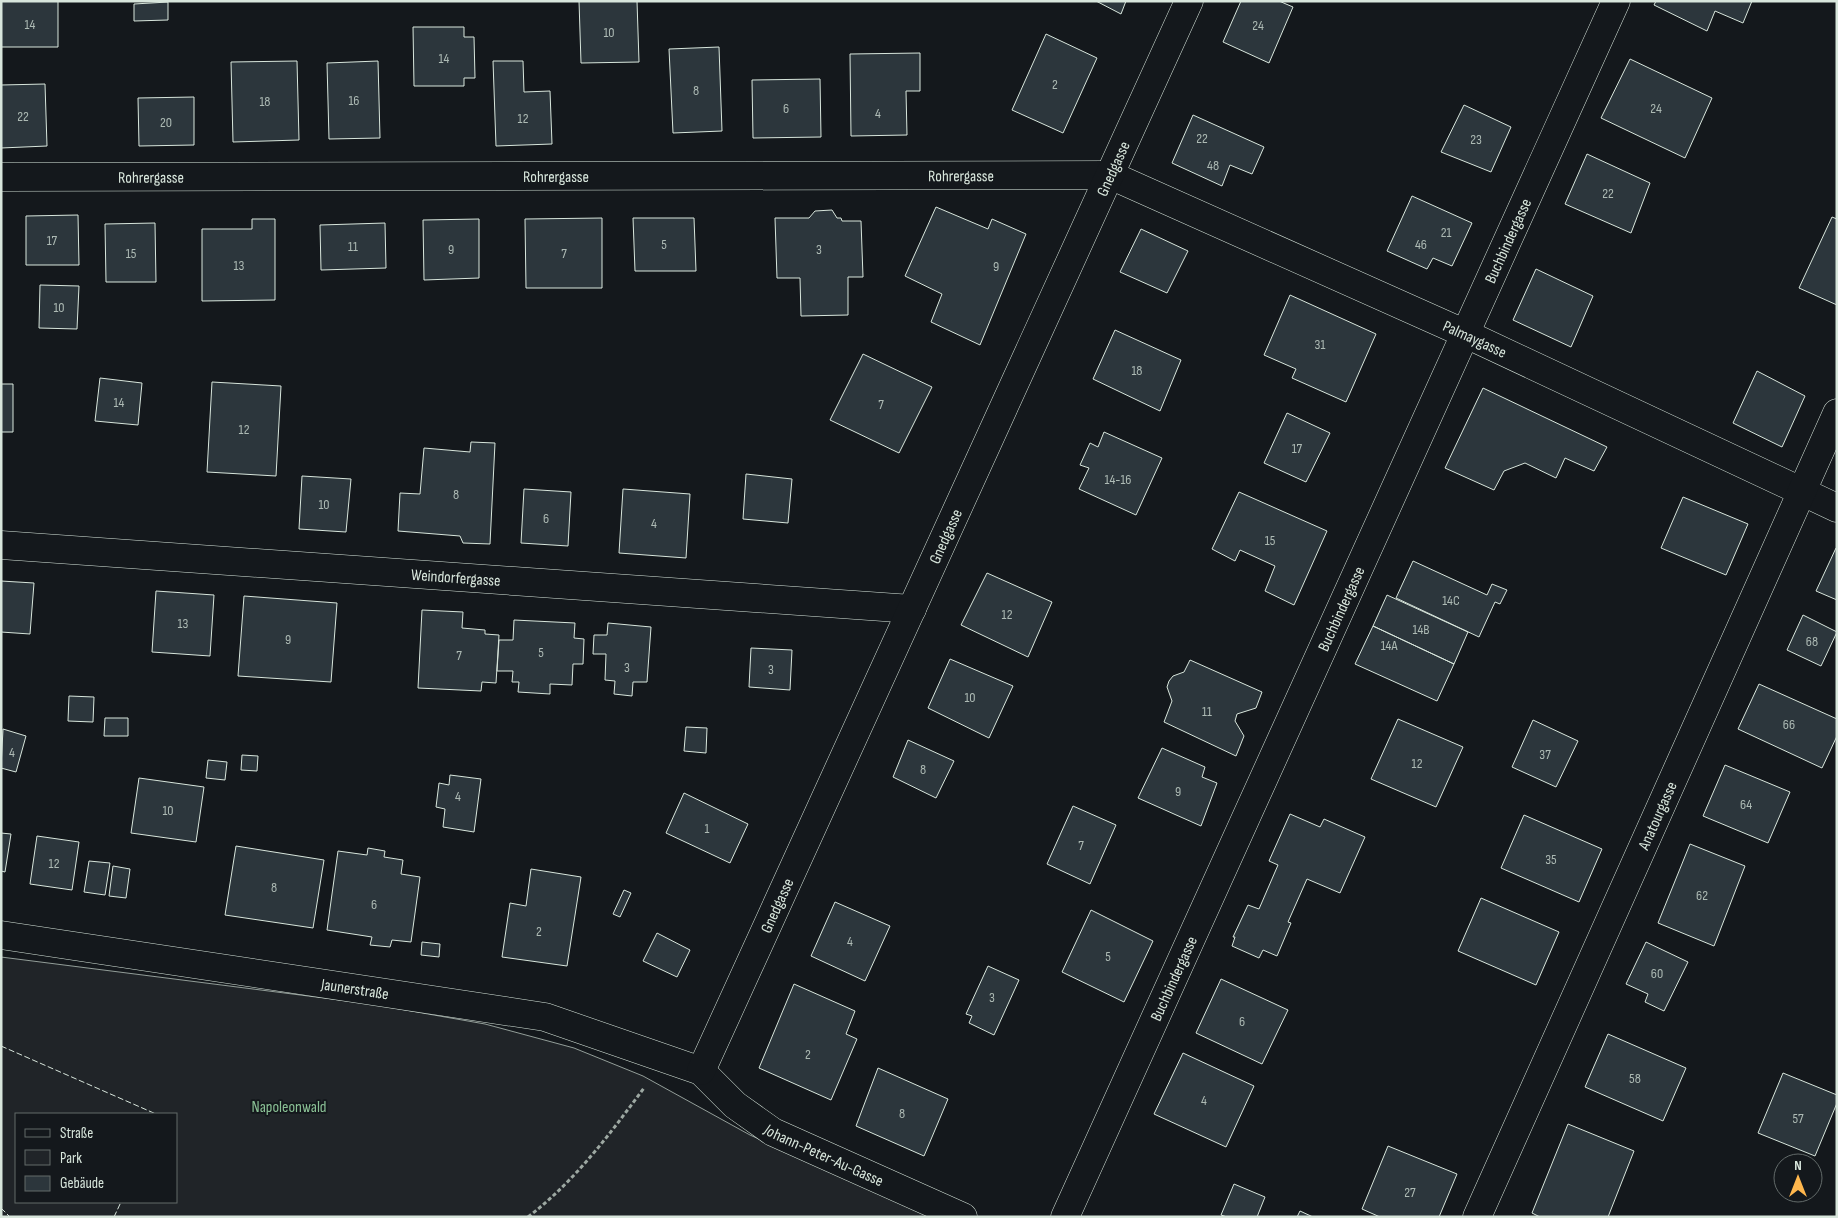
<svg xmlns="http://www.w3.org/2000/svg" width="1838" height="1218" font-family="'Sofia Sans Condensed',sans-serif">
  <rect width="100%" height="100%" fill="#14181c"/>
  <path fill="#202428" stroke="#939e99" fill-rule="evenodd" d="M1,957L371,1004L485,1024L574,1048L643,1076L750,1135L930,1217H1ZM16,1114H176V1202H16Z"/>
  <path fill="#2c363c" stroke="#d8e6dc" d="M1,1H58V47H1Z
    M579,1H637L639,62L581,63Z
    M1096,1H1126L1121,14Z
    M1241,1H1279L1293,7L1269,63L1223,42Z
    M1656,1H1752L1743,23L1715,11L1707,31L1654,5Z
    M168,2V20L134,21V4Z
    M413,27H464V37H474L475,78H464V86H414Z
    M1046,34L1097,58L1063,133L1012,110Z
    M719,47L722,131L673,133L669,49Z
    M920,53V91H906L907,135L851,136L850,54Z
    M1630,59L1712,98L1685,158L1601,118Z
    M297,61L299,140L233,142L231,62Z
    M378,61L380,138L329,139L327,63Z
    M493,61H523L524,92L550,91L552,144L496,146Z
    M820,79L821,137L753,138L752,80Z
    M45,84L47,146L1,148V85Z
    M194,97V145L139,146L138,98Z
    M1464,105L1511,127L1491,172L1441,152Z
    M1193,115L1264,147L1252,174L1230,165L1222,186L1172,163Z
    M1587,154L1650,183L1631,233L1565,204Z
    M1412,196L1472,223L1452,266L1433,258L1427,269L1387,251Z
    M936,207L988,229L992,219L1026,234L980,345L931,322L942,294L905,276Z
    M832,210L837,218H841L842,221H861L863,277H848V315L801,316L800,278H777L775,218H809L815,211Z
    M78,215L79,265H26V216Z
    M1832,217L1837,219V305L1799,288Z
    M602,218V288H526L525,219Z
    M633,218H694L696,271H635Z
    M252,219H275V300L202,301V229H252Z
    M479,219V278L424,280L423,220Z
    M155,223L156,282H106L105,224Z
    M385,223L386,268L321,270L320,225Z
    M1141,229L1188,251L1167,293L1120,272Z
    M1536,269L1593,296L1571,347L1513,320Z
    M40,285L79,286L77,329L39,328Z
    M1290,295L1376,334L1346,402L1292,378L1296,369L1264,355Z
    M1115,330L1181,360L1160,411L1093,379Z
    M863,354L932,387L899,453L830,420Z
    M1757,371L1805,396L1782,447L1733,423Z
    M100,378L142,383L138,425L95,421Z
    M212,382L281,386L276,476L207,472Z
    M1,384H13V432H1Z
    M1483,388L1607,447L1594,471L1565,458L1556,478L1525,463L1504,471L1494,490L1445,468Z
    M1287,413L1330,433L1306,482L1264,463Z
    M1104,432L1162,458L1136,515L1079,489L1089,468L1080,465L1090,443L1098,447Z
    M471,442L495,443L490,544L463,543L460,536L398,531L400,493L420,494L424,448L470,452Z
    M746,474L792,479L788,523L743,519Z
    M302,476L351,479L346,532L299,529Z
    M524,489L571,492L568,546L521,543Z
    M623,489L690,494L686,558L619,553Z
    M1239,492L1327,531L1294,605L1265,591L1275,566L1240,550L1235,561L1212,549Z
    M1683,497L1748,524L1726,575L1661,548Z
    M1836,548H1837V600L1816,591Z
    M1413,561L1487,595L1492,584L1507,590L1500,604L1495,602L1479,637L1396,598Z
    M987,573L1052,602L1028,657L961,625Z
    M1,581L34,583L30,634L1,632Z
    M156,591L214,595L210,656L152,652Z
    M1387,595L1468,632L1454,664L1373,626Z
    M244,596L337,603L331,682L238,676Z
    M422,610L463,612L462,628L485,630V634L499,635L496,683L482,682L481,691L418,688Z
    M1803,615L1837,632L1821,666L1787,650Z
    M514,620L575,623L574,638L584,639L583,664H573L572,685L550,684V694L518,692L519,682H512L513,671H497L499,640H513Z
    M608,623L651,627L647,682H633L632,696L614,694L615,681L605,680L606,654H593L594,635H607Z
    M1373,626L1454,664L1437,701L1355,664Z
    M751,648L792,650L790,690L749,687Z
    M950,659L1013,686L989,738L928,708Z
    M1190,660L1262,692L1256,708L1237,714L1235,721L1244,736L1236,756L1164,722L1172,701L1167,687L1169,681L1173,676L1184,672Z
    M1759,684L1837,719V736L1822,768L1738,729Z
    M69,696L94,697L93,722L68,721Z
    M105,718H128V736H104Z
    M1398,719L1463,747L1436,807L1371,779Z
    M1533,720L1578,741L1556,787L1512,767Z
    M686,727L707,728L706,753L684,751Z
    M3,729L26,736L16,772L1,768Z
    M908,740L954,761L936,798L893,777Z
    M1162,748L1205,767L1202,777L1217,783L1201,826L1138,798Z
    M242,755L258,756L257,771L241,770Z
    M208,760L227,762L225,780L206,778Z
    M1725,765L1790,792L1768,843L1703,816Z
    M450,775L481,779L474,832L443,827L445,809L436,807L439,783L449,785Z
    M139,778L204,787L196,842L131,833Z
    M684,793L748,824L730,863L666,833Z
    M1073,806L1116,825L1090,884L1047,864Z
    M1290,814L1320,827L1324,819L1365,837L1340,893L1307,879L1288,922L1291,923L1277,956L1263,950L1259,958L1232,946L1235,937H1233L1248,905L1259,909L1278,865L1269,861Z
    M1524,815L1602,849L1579,902L1501,868Z
    M1,833L11,834L5,872L1,871Z
    M37,836L79,842L72,890L30,884Z
    M1690,844L1745,866L1714,946L1658,923Z
    M236,846L324,860L313,928L225,915Z
    M368,848L385,851L384,857L403,860L401,874L420,877L411,942L392,940L390,947L370,945L372,937L327,930L338,851L367,855Z
    M89,861L110,863L105,895L84,892Z
    M113,866L130,869L126,898L109,896Z
    M531,869L581,877L567,966L502,957L510,903L526,906Z
    M624,890L631,893L620,917L613,914Z
    M1481,898L1559,932L1536,985L1458,951Z
    M835,902L890,926L865,981L811,956Z
    M1091,910L1153,941L1124,1002L1062,972Z
    M657,933L690,950L677,977L643,961Z
    M422,942L440,944L439,957L421,955Z
    M1646,942L1688,962L1664,1011L1645,1002L1648,994L1626,984Z
    M988,966L1019,980L994,1035L969,1023L972,1016L966,1014Z
    M1221,979L1288,1010L1262,1064L1196,1033Z
    M794,984L855,1011L846,1034L857,1039L831,1100L759,1068Z
    M1608,1034L1686,1068L1663,1121L1585,1087Z
    M1183,1053L1254,1086L1226,1147L1154,1114Z
    M878,1068L948,1099L924,1156L856,1126Z
    M1783,1073L1837,1095V1103L1815,1156L1758,1133Z
    M1568,1124L1634,1151L1608,1217H1540L1532,1213Z
    M1388,1146L1457,1174L1439,1217H1380L1362,1209Z
    M1234,1184L1265,1197L1257,1217H1227L1221,1215Z
    M1300,1211L1313,1217H1297Z"/>
  <g fill="none" stroke-linecap="round" stroke-linejoin="round">
    <defs>
      <g id="minor">
        <path id="s1" d="M1,177L1110,175L1466,334L1837,508"/>
        <path id="s2" d="M1,545L912,609"/>
        <path id="s3" d="M1,935L545,1017L701,1071L735,1105L773,1132L963,1217"/>
        <path id="s4" d="M701,1071L1189,1"/>
        <path id="s5" d="M1065,1217L1616,1"/>
        <path id="s6" d="M1477,1217L1837,413"/>
      </g>
    </defs>
    <use href="#minor" stroke="#d8e6dc" stroke-width="29"/>
    <path stroke="#9da8a2" stroke-width="3" stroke-dasharray="4 2.5" stroke-linecap="butt" d="M528,1217C576,1180 609,1135 644,1088"/>
    <use href="#minor" stroke="#14181c" stroke-width="28"/>
    <path stroke="#d8e6dc" stroke-width="1" stroke-dasharray="6 2.5" stroke-linecap="butt" d="M1,1046L156,1114
      M1,1208L10,1217
      M114,1217L121,1202"/>
  </g>
  <g text-anchor="middle" stroke-width="4" stroke-linejoin="round" paint-order="stroke">
    <g font-size="14" fill="#adbab4">
      <text x="30" y="29">14</text>
      <text x="1258" y="30">24</text>
      <text x="609" y="37">10</text>
      <text x="444" y="63">14</text>
      <text x="1055" y="89">2</text>
      <text x="696" y="95">8</text>
      <text x="354" y="105">16</text>
      <text x="265" y="106">18</text>
      <text x="786" y="113">6</text>
      <text x="1656" y="113">24</text>
      <text x="878" y="118">4</text>
      <text x="23" y="121">22</text>
      <text x="523" y="123">12</text>
      <text x="166" y="127">20</text>
      <text x="1202" y="143">22</text>
      <text x="1476" y="144">23</text>
      <text x="1213" y="170">48</text>
      <text x="1608" y="198">22</text>
      <text x="1446" y="237">21</text>
      <text x="52" y="245">17</text>
      <text x="664" y="249">5</text>
      <text x="1421" y="249">46</text>
      <text x="353" y="251">11</text>
      <text x="451" y="254">9</text>
      <text x="819" y="254">3</text>
      <text x="131" y="258">15</text>
      <text x="564" y="258">7</text>
      <text x="239" y="270">13</text>
      <text x="996" y="271">9</text>
      <text x="59" y="312">10</text>
      <text x="1320" y="349">31</text>
      <text x="1137" y="375">18</text>
      <text x="119" y="407">14</text>
      <text x="881" y="409">7</text>
      <text x="244" y="434">12</text>
      <text x="1297" y="453">17</text>
      <text x="1118" y="484">14-16</text>
      <text x="456" y="499">8</text>
      <text x="324" y="509">10</text>
      <text x="546" y="523">6</text>
      <text x="654" y="528">4</text>
      <text x="1270" y="545">15</text>
      <text x="1451" y="605">14C</text>
      <text x="1007" y="619">12</text>
      <text x="183" y="628">13</text>
      <text x="1421" y="634">14B</text>
      <text x="288" y="644">9</text>
      <text x="1812" y="646">68</text>
      <text x="1389" y="650">14A</text>
      <text x="541" y="657">5</text>
      <text x="459" y="660">7</text>
      <text x="627" y="672">3</text>
      <text x="771" y="674">3</text>
      <text x="970" y="702">10</text>
      <text x="1207" y="716">11</text>
      <text x="1789" y="729">66</text>
      <text x="12" y="757">4</text>
      <text x="1545" y="759">37</text>
      <text x="1417" y="768">12</text>
      <text x="923" y="774">8</text>
      <text x="1178" y="796">9</text>
      <text x="458" y="801">4</text>
      <text x="1746" y="809">64</text>
      <text x="168" y="815">10</text>
      <text x="707" y="833">1</text>
      <text x="1081" y="850">7</text>
      <text x="1551" y="864">35</text>
      <text x="54" y="868">12</text>
      <text x="274" y="892">8</text>
      <text x="1702" y="900">62</text>
      <text x="374" y="909">6</text>
      <text x="539" y="936">2</text>
      <text x="850" y="946">4</text>
      <text x="1108" y="961">5</text>
      <text x="1657" y="978">60</text>
      <text x="992" y="1002">3</text>
      <text x="1242" y="1026">6</text>
      <text x="808" y="1059">2</text>
      <text x="1635" y="1083">58</text>
      <text x="1204" y="1105">4</text>
      <text x="902" y="1118">8</text>
      <text x="1798" y="1123">57</text>
      <text x="1410" y="1197">27</text>
    </g>
    <g font-size="16" fill="#d8e6dc" stroke="#14181c">
      <text dy="6" stroke="none"><textPath href="#s4" startOffset="992">Gnedgasse</textPath></text>
      <text dy="6" stroke="none"><textPath href="#s1" startOffset="960">Rohrergasse</textPath></text>
      <text dy="6" stroke="none"><textPath href="#s1" startOffset="555">Rohrergasse</textPath></text>
      <text dy="6" stroke="none"><textPath href="#s1" startOffset="150">Rohrergasse</textPath></text>
      <text dy="6" stroke="none"><textPath href="#s5" startOffset="1072">Buchbindergasse</textPath></text>
      <text dy="6" stroke="none"><textPath href="#s1" startOffset="1509">Palmaygasse</textPath></text>
      <text dy="6" stroke="none"><textPath href="#s4" startOffset="588">Gnedgasse</textPath></text>
      <text dy="6" stroke="none"><textPath href="#s2" startOffset="456">Weindorfergasse</textPath></text>
      <text dy="6" stroke="none"><textPath href="#s5" startOffset="668">Buchbindergasse</textPath></text>
      <text dy="6" stroke="none"><textPath href="#s6" startOffset="440">Anatourgasse</textPath></text>
      <text dy="6" stroke="none"><textPath href="#s4" startOffset="182">Gnedgasse</textPath></text>
      <text dy="6" stroke="none"><textPath href="#s5" startOffset="262">Buchbindergasse</textPath></text>
      <text dy="6" stroke="none"><textPath href="#s3" startOffset="358">Jaunerstraße</textPath></text>
      <text dy="6" stroke="none"><textPath href="#s3" startOffset="866">Johann-Peter-Au-Gasse</textPath></text>
    </g>
    <g font-size="16" fill="#8ac095" stroke="#14181c">
      <text x="289" y="1112">Napoleonwald</text>
    </g>
  </g>
  <rect width="1838" height="1218" fill="none" stroke="#d8e6dc" stroke-width="5"/>
  <rect x="15" y="1113" width="162" height="90" fill="#14181c" stroke="#626a69"/>
  <rect x="25" y="1129" width="25" height="8" fill="#14181c" stroke="#626a69"/>
  <text x="60" y="1138" font-size="15" fill="#d8e6dc">Straße</text>
  <rect x="25" y="1150" width="25" height="15" fill="#202428" stroke="#626a69"/>
  <text x="60" y="1163" font-size="15" fill="#d8e6dc">Park</text>
  <rect x="25" y="1176" width="25" height="15" fill="#2c363c" stroke="#626a69"/>
  <text x="60" y="1188" font-size="15" fill="#d8e6dc">Gebäude</text>
  <g transform="translate(1798 1178)"><circle r="24" fill="#14181c" stroke="#626a69"/>
  <path d="M0-4L9 19L0 12L-9 19Z" fill="#ffb74d"/>
  <text y="-8" font-size="14" font-weight="bold" text-anchor="middle" fill="#d8e6dc">N</text>
  </g>
</svg>
